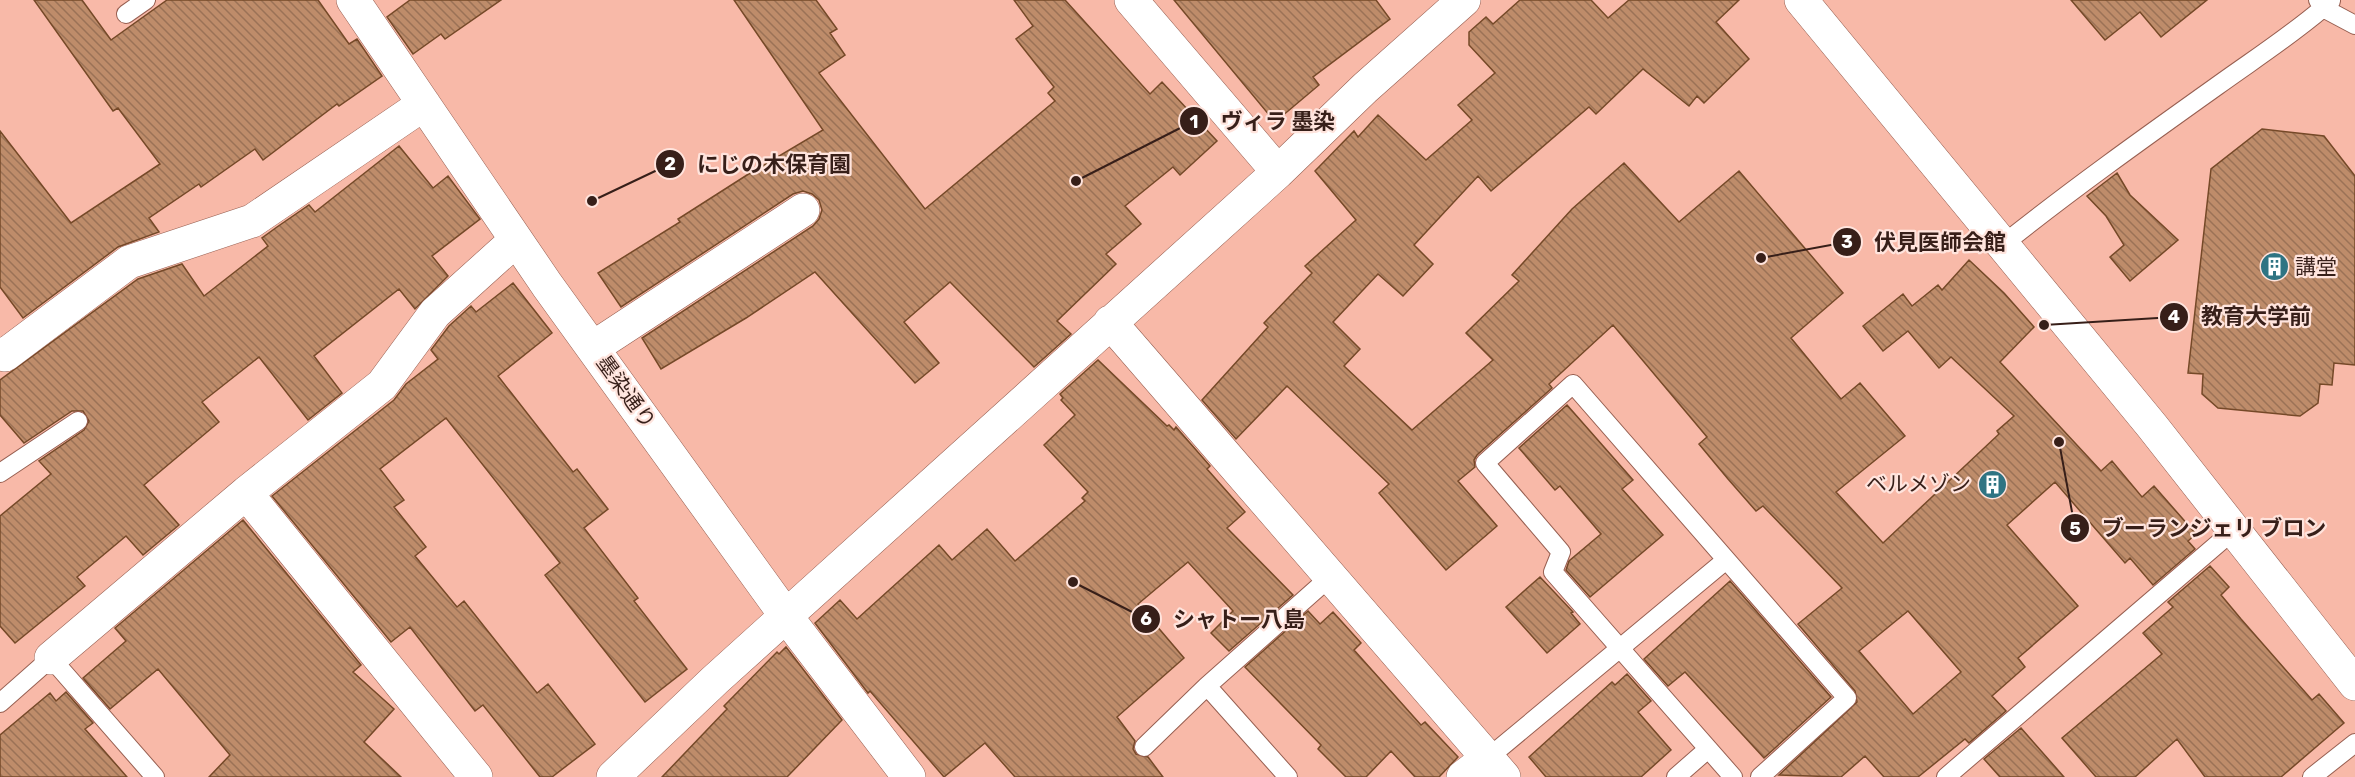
<svg xmlns="http://www.w3.org/2000/svg" width="2355" height="777" font-family="Rubik,'Noto Sans JP',sans-serif">
  <defs>
    <pattern id="building-back-hatch" width="6" height="6" patternUnits="userSpaceOnUse" patternTransform="scale(1.5)"><rect width="6" height="6" fill="#be8c6a"/><path d="M-1 5l2 2M0 0l6 6M5-1l2 2" fill="none" stroke="#9b7256"/></pattern>
  </defs>
  <rect width="100%" height="100%" fill="#f8b9a8"/>
  <path fill="url(#building-back-hatch)" stroke="#754928" stroke-width="1.5" fill-rule="evenodd" d="M34,0H82L111,40L167,0H318L349,44L357,39L382,76L339,106L337,104L263,160L255,149L201,187L199,184L149,218L159,232L118,247L23,318L0,287V131L71,223L160,164L118,108L113,111Z
    M410,0H501L445,39L441,34L413,54L387,17Z
    M734,0H816L837,29L830,33L845,55L819,73L925,209L1055,101L1048,93L1054,87L1016,39L1033,26L1014,0H1065L1150,94L1162,82L1217,141L1180,175L1173,167L1125,206L1141,224L1106,254L1116,264L1057,321L1071,334L1034,367L950,282L904,322L939,363L915,383L815,272L746,318L661,369L642,338L813,226L819,219L822,210L819,200L812,194L803,191L793,194L621,307L598,273L680,222L678,219L747,175L823,130Z
    M1174,0H1376L1390,19L1313,77L1319,85L1275,122Z
    M1520,0H1591L1608,18L1629,0H1739L1716,22L1749,59L1704,103L1697,96L1689,106L1643,69L1596,114L1589,107L1491,191L1478,176L1414,245L1433,264L1403,296L1378,274L1333,322L1360,349L1344,366L1412,430L1493,360L1466,333L1519,281L1512,275L1572,209L1624,163L1679,222L1739,171L1843,293L1791,338L1841,399L1860,383L1905,436L1836,492L1883,543L1999,434L1997,431L2014,416L1951,357L1939,368L1908,331L1883,351L1863,326L1903,294L1912,306L1938,285L1942,290L1969,260L2004,293L2034,327L2000,362L2101,471L2112,461L2142,497L2154,486L2196,534L2188,541L2195,549L2153,585L2130,558L2125,563L2055,482L2007,525L2078,606L2018,658L2025,667L1992,696L2006,711L1969,743L1965,739L1918,777H1884L1865,756L1841,777L1779,775L1857,702L1855,691L1798,624L1842,588L1763,506L1756,511L1728,479L1699,444L1707,437L1613,325L1549,384L1552,388L1477,455L1474,460L1475,467L1458,481L1497,526L1446,570L1379,493L1389,484L1287,386L1236,439L1202,400L1268,327L1264,323L1312,273L1305,266L1356,220L1315,171L1354,131L1358,137L1378,115L1426,160L1472,120L1458,105L1495,73L1469,45V32L1486,17L1493,24ZM1908,611L1961,672L1913,714L1859,651Z
    M2071,0H2207L2161,37L2140,12L2105,40Z
    M2262,129L2324,136L2355,176V365L2334,363L2332,385L2320,384L2318,403L2300,416L2218,408L2202,394L2203,374L2188,373L2211,169Z
    M399,146L433,188L448,176L480,219L432,256L448,276L415,309L399,289L314,356L342,393L308,420L259,357L202,402L219,422L144,485L179,525L143,555L126,536L77,577L85,586L15,643L0,626V516L51,474L39,461L84,430L89,421L83,411H72L24,443L0,415V380L138,279L182,264L204,296L268,246L262,238L277,227L309,205L315,212Z
    M2117,173L2130,195L2178,240L2130,281L2110,257L2124,245L2106,216L2087,196Z
    M513,283L552,333L498,376L573,472L577,469L608,509L584,528L638,598L634,601L687,669L645,702L545,575L560,563L446,418L380,469L404,500L394,507L426,547L415,556L457,607L464,601L537,693L548,684L595,744L552,777H540L483,705L475,711L410,627L391,642L272,496L394,400L406,384L438,359L431,350L449,326L471,306L476,312Z
    M1098,360L1167,426L1169,425L1174,430L1176,427L1210,466L1207,469L1245,512L1227,528L1293,595L1229,651L1211,633L1233,611L1188,562L1138,604L1184,658L1117,717L1135,741L1133,749L1136,754L1148,757L1163,777H1015L985,743L944,777L870,691L868,693L815,623L840,600L857,619L939,545L952,560L987,529L1015,561L1085,501L1082,498L1088,492L1044,445L1075,415L1061,400L1063,398L1060,394Z
    M1567,405L1633,480L1622,489L1663,535L1590,597L1566,570L1569,561L1601,534L1560,486L1555,490L1519,448Z
    M243,520L361,665L353,672L394,709L364,742L401,777H209L230,755L158,669L110,709L83,678L126,641L115,628Z
    M2210,566L2229,587L2221,595L2241,619L2312,700L2319,694L2344,723L2281,777H2205L2177,739L2135,777H2096L2062,738L2162,654L2143,633L2173,607L2168,602Z
    M1540,577L1573,612L1571,613L1580,624L1547,653L1506,607Z
    M1730,581L1831,697L1764,758L1685,672L1668,686L1644,659Z
    M1308,611L1320,624L1333,612L1361,643L1354,650L1421,725L1425,722L1458,757L1439,777H1415L1391,751L1366,777H1346L1318,749L1321,745L1245,667Z
    M786,647L842,720L787,777H662L727,709L724,706L777,652L779,654Z
    M1627,674L1651,701L1638,712L1671,750L1641,777H1546L1529,757L1612,682L1615,685Z
    M66,692L93,723L85,729L127,777H0V735L50,693L56,701Z
    M2021,728L2064,777H2000L1984,759Z"/>
  <g fill="none" stroke-linecap="round" stroke-linejoin="round">
    <defs>
      <path id="service" d="M2331,1L2323,8L2355,25
        M126,14L146,0
        M2001,246C2071,190 2144,138 2217,86C2253,60 2289,37 2323,8L2318,0
        M0,473L78,421
        M0,703L51,658L155,777
        M1144,747L1207,686
        M1488,758L1726,560
        M1288,777L1207,686L1330,577
        M1676,777L1708,749
        M1733,777L1553,572L1561,552L1485,463L1573,384L1847,698L1760,777
        M1946,777L2234,530
        M2312,777L2355,743"/>
      <path id="minor" d="M353,0L547,285L786,616L909,777
        M1131,0L1278,172
        M1110,322L1504,777
        M594,347L803,210
        M0,354L5,355L129,262L252,221L424,104
        M246,493L476,777
        M51,658L246,493L382,385L435,313L516,240
        M613,777L715,680L1278,172L1365,88L1464,0
        M1463,777L1488,758"/>
      <path id="tertiary" d="M1801,0L2152,426L2355,684"/>
    </defs>
    <use href="#service" stroke="#975f51" stroke-width="20"/>
    <use href="#minor" stroke="#975f51" stroke-width="34"/>
    <use href="#tertiary" stroke="#975f51" stroke-width="34"/>
    <use href="#service" stroke="#fff" stroke-width="18"/>
    <use href="#minor" stroke="#fff" stroke-width="33"/>
    <use href="#tertiary" stroke="#fff" stroke-width="33"/>
  </g>
  <defs>
    <symbol id="building-disc" viewBox="-11 -11 22 22"><circle r="9.5" fill="#2f7483" stroke="#ffe4dd"/><path d="M-4-6H4V6H1V3H-1V6H-4ZM-2.5-4.3h1.7v1.8h-1.7ZM.8-4.3h1.7v1.8H.8ZM-2.5-1h1.7V.8h-1.7ZM.8-1h1.7V.8H.8Z" fill="#fff"/></symbol>
  </defs>
  <g fill-rule="evenodd">
    <use href="#building-disc" x="2258" y="250" width="33" height="33"/>
    <use href="#building-disc" x="1976" y="468" width="33" height="33"/>
  </g>
  <g text-anchor="middle" stroke-width="4.5" stroke-linejoin="round" paint-order="stroke">
    <g font-size="21" fill="#371f19" stroke="#ffe4dd" text-anchor="start">
      <text x="2295" y="274">講堂</text>
      <text x="1971" y="491" text-anchor="end">ベルメゾン</text>
    </g>
    <g font-size="21" fill="#371f19" stroke="#ffe4dd">
      <text transform="translate(626 392) rotate(54)" y="7">墨染通り</text>
    </g>
  </g>
  <path fill="none" stroke="#371f19" stroke-width="2" d="M1076 181L1194 121M592 201L670 164M1761 258L1847 242M2044 325L2174 317M2059 442L2075 528M1073 582L1146 619"/>
  <g fill="#371f19" stroke="#ffe4dd" stroke-width="2">
    <circle cx="1076" cy="181" r="6"/>
    <circle cx="592" cy="201" r="6"/>
    <circle cx="1761" cy="258" r="6"/>
    <circle cx="2044" cy="325" r="6"/>
    <circle cx="2059" cy="442" r="6"/>
    <circle cx="1073" cy="582" r="6"/>
    <circle cx="1194" cy="121" r="15"/>
    <circle cx="670" cy="164" r="15"/>
    <circle cx="1847" cy="242" r="15"/>
    <circle cx="2174" cy="317" r="15"/>
    <circle cx="2075" cy="528" r="15"/>
    <circle cx="1146" cy="619" r="15"/>
  </g>
  <g font-size="18" text-anchor="middle" font-weight="bold" fill="#fff">
    <text x="1194" y="128">1</text>
    <text x="670" y="170">2</text>
    <text x="1847" y="248">3</text>
    <text x="2174" y="323">4</text>
    <text x="2075" y="535">5</text>
    <text x="1146" y="625">6</text>
  </g>
  <g font-size="22" text-anchor="middle" font-weight="bold" fill="#371f19" stroke="#ffe4dd" stroke-width="4.5" stroke-linejoin="round" paint-order="stroke">
    <text x="1278" y="129">ヴィラ 墨染</text>
    <text x="774" y="172">にじの木保育園</text>
    <text x="1940" y="250">伏見医師会館</text>
    <text x="2256" y="324">教育大学前</text>
    <text x="2214" y="536">ブーランジェリ ブロン</text>
    <text x="1239" y="627">シャトー八島</text>
  </g>
</svg>
